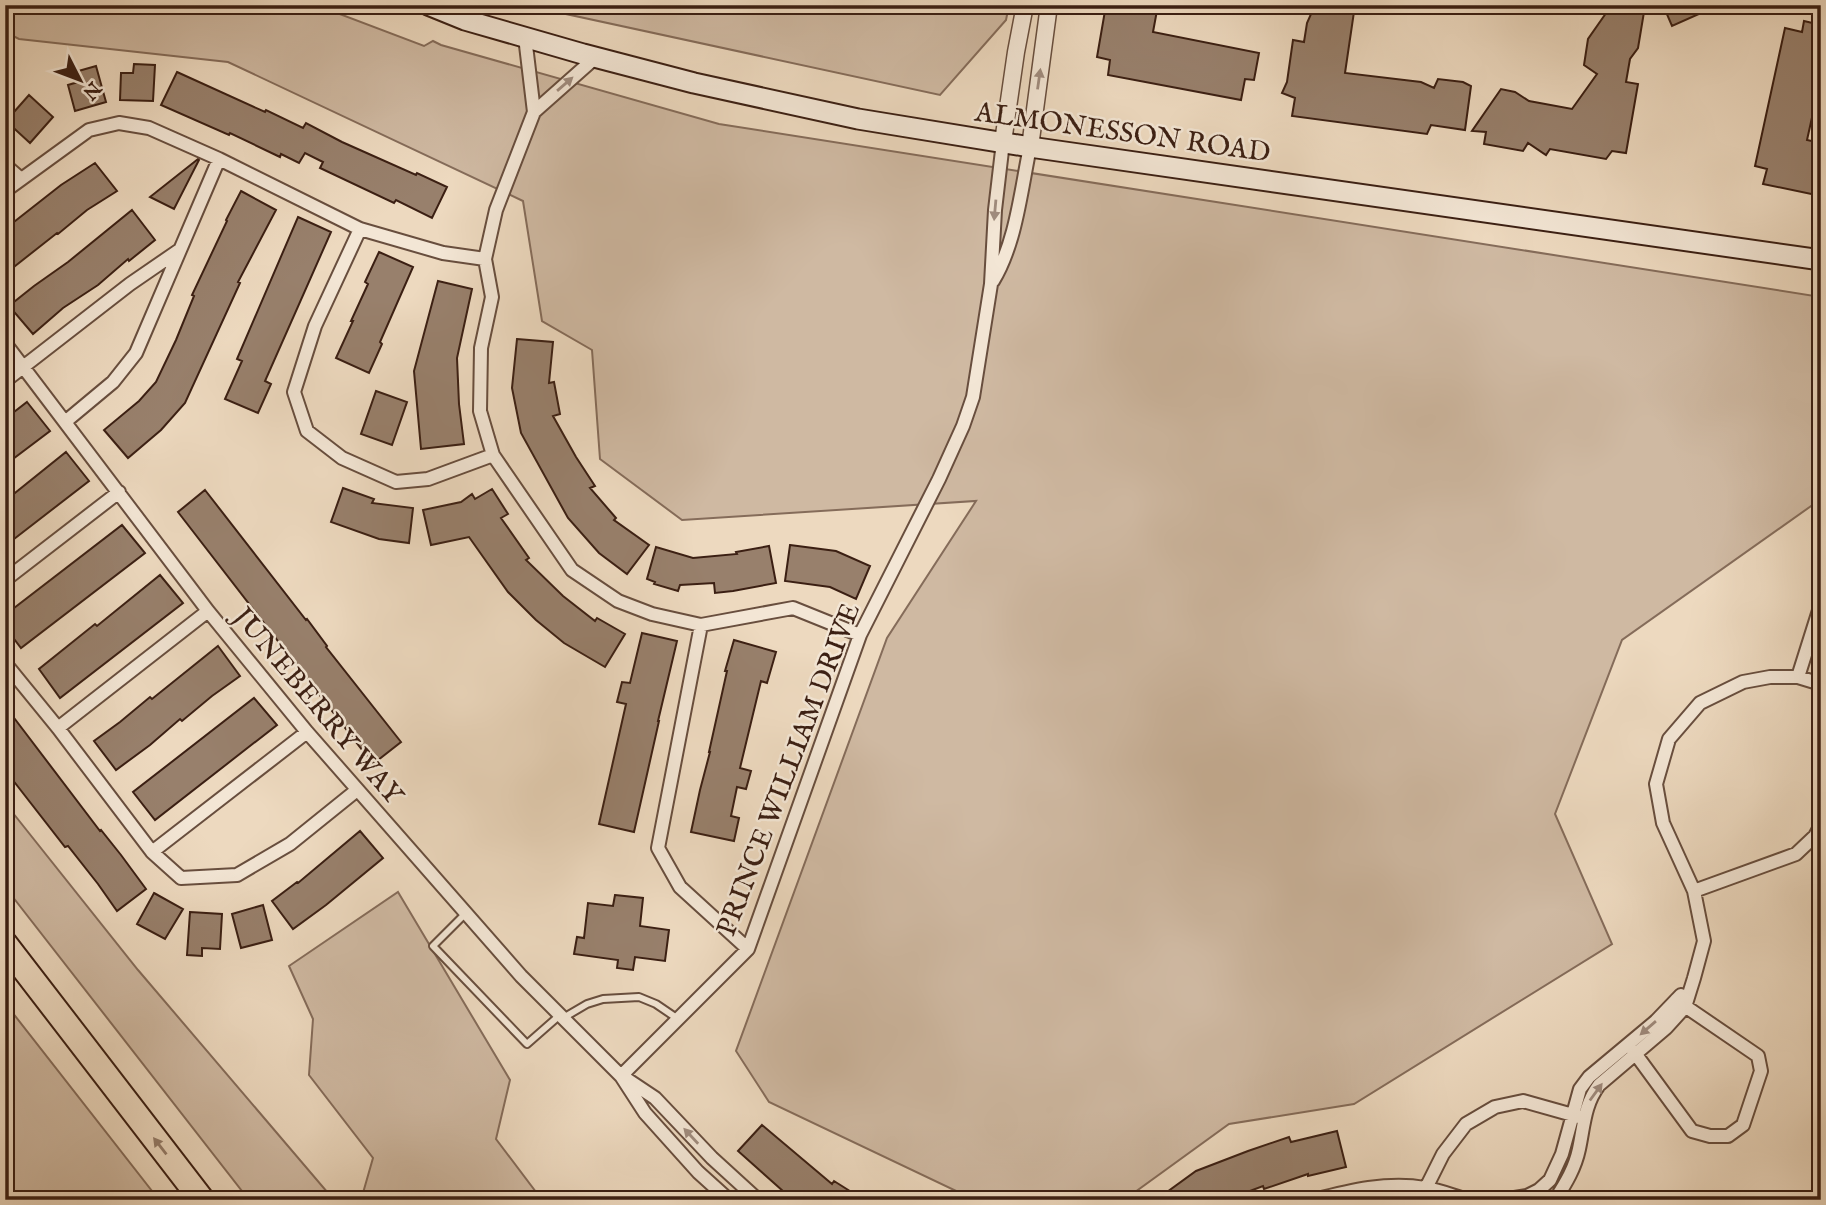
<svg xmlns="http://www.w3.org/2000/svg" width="1826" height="1205" font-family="'IM FELL English',serif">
  <rect width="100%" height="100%" fill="#edd9bf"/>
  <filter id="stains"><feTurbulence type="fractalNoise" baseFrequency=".00286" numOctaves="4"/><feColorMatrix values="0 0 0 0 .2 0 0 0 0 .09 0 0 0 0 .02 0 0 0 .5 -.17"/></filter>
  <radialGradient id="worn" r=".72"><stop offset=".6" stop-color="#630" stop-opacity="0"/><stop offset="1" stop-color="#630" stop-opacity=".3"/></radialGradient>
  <path fill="#cfb9a2" stroke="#856c5a" stroke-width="2" d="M5,5H316L424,46L433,41L441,45L719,124L1821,297V499L1622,640L1555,814L1612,944L1354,1104L1229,1124L1124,1200H975L769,1102L736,1051L887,638L976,501L682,520L600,459L592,350L542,321L523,201L228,62L19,39L5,32Z
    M558,5H1009L1006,20L940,95L566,14Z
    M5,803L138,970L334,1200H249L5,887Z
    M398,892L510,1080L496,1139L542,1200H361L373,1158L309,1075L313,1019L289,966Z
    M5,1003L159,1200H5Z"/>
  <path fill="#98806c" stroke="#3b1f13" stroke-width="2" d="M1106,5H1158L1153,32L1259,53L1254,80L1245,79L1241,100L1108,75L1110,60L1097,57Z
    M1315,5H1355L1345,73L1421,82L1434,88L1438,79L1463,82L1471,86L1465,130L1431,125L1427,134L1292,116L1295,98L1282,93L1287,82L1293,40L1304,42L1307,23Z
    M1663,5H1719L1672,26Z
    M1611,6L1644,12L1638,48L1630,59L1626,82L1638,84L1626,153L1612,151L1606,159L1550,149L1546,155L1528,143L1523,151L1484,144L1486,132L1472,131L1501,89L1515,92L1529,101L1572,109L1597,74L1584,65L1588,39Z
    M1804,21L1821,25V105L1815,104L1807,140L1821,143V196L1763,184L1767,169L1755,166L1785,28L1802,32Z
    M134,64L155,65L153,101L120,100L121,73H133Z
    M96,66L106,102L75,111L68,85L78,82L75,72Z
    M177,72L265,112L266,110L303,128L306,123L342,142L416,175L417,173L447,187L432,218L396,200L394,203L320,168L323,162L305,153L299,163L281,154L280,157L230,133L229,135L161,105Z
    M29,95L53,117L30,143L6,121Z
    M198,159L199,160L174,209L150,197Z
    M95,163L117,191L87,210L58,234L57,233L5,274V229L61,185Z
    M241,191L276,210L238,282L240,283L185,403L161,430L128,458L104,430L139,401L156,382L176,340L194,296L192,295L227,221L226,220Z
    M132,210L155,240L129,261L128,259L98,285L63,308L33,334L9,306L34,286L68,262Z
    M298,217L331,232L265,381L271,384L258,413L225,399L242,361L237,359Z
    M379,252L413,267L380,342L382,344L369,373L336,358L353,321H351L368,284L365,282Z
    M438,281L472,289L457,358L459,404L464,444L421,449L414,371Z
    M517,339L553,342L549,383L554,382L560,414L553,416L576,457L595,486L590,488L616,518L614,520L649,545L627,574L599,553L568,518L521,433L512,388Z
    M376,391L407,402L392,445L361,434Z
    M27,402L50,431L5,465V419Z
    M66,452L89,481L5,546V501Z
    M343,488L374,499L372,503L413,508L409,543L379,539L331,522Z
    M492,489L508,514L501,518L529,558L526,560L563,596L595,621L597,618L625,634L605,667L564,643L536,620L508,592L469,537L431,545L423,510L461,502L472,494L475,499Z
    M205,490L306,620L307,619L327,646L326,647L401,742L373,764L178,512Z
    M122,525L145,553L21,648L5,627V615Z
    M790,545L836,551L870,566L856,599L830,587L785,581Z
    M769,546L776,583L733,591L715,593L714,583L680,585L678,591L654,584L655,582L647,579L656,547L693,558L737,554L736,552Z
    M160,575L183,603L60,698L39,669L95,624L97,626Z
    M642,633L677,641L658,721H659L634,832L599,824L626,704L617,702L622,682L630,683Z
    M734,640L776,652L767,683L761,681L740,768L751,771L746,789L737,787L731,816L739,818L734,841L691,832L700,790L710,752H709L727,671H725Z
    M218,646L240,676L212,696L182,721L180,719L150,745L116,770L94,741L120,722L150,697L152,699Z
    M254,698L277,725L155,820L133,792Z
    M5,706L100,831L101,830L121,855L146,889L117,911L98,884L68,846L65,847L5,770Z
    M360,831L383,858L326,905L293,929L272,901L297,882L298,883Z
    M154,893L183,909L165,939L137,924Z
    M615,895L643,898L640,926L669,930L665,961L635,957L633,970L617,968L618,960L574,954L577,937L584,938L588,903L613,906Z
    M263,905L272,940L241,948L232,914Z
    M190,912L222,914L220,949L202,948V956L187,955Z
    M762,1125L832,1184L834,1181L864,1200H793L738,1151Z
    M1337,1131L1346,1167L1308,1176V1174L1264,1189L1263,1186L1226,1200H1156L1196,1171L1248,1151L1289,1137L1291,1142Z"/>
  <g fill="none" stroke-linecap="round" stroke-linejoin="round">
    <defs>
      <path id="service" d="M466,913L433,946L527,1044L560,1015
        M563,1018L587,1004L603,999L639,997L656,1004L678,1019"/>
      <path id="minor" d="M525,37L534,112L496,210L485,259L492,297L481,348L480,411L493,455L572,570L618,601L652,614L701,625L793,608L860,635
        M534,112L596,57
        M5,165L21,179
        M5,191L89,130L119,123L149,128L219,159L360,229L443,253L485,259
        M360,229L315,326L294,392L307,431L342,458L396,482L428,479L493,455
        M993,281C1016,243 1021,190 1030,147
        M5,343L208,611L307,732L521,976L621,1076L645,1113L698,1172L729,1200
        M5,381L130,284L178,251
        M65,422L113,382L136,353L219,159
        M5,580L119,492
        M701,625L658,848L680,887L748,949
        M5,663L58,728L152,852L181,878L237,875L290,844L357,790
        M1798,677L1821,604
        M58,728L208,611
        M152,852L307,732
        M1694,891L1796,854L1815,836L1821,825
        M1629,1045L1692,1131L1710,1136H1728L1743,1125L1761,1071L1758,1056L1676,1000
        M621,1076L748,949L860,635L939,479L963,426L973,397L991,284L995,210L1003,142
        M625,1078L655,1098L712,1158L758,1200
        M1314,1200C1349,1191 1388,1181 1425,1188C1439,1190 1454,1196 1468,1200
        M1420,1200L1443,1154L1466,1124L1495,1107L1523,1101L1580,1117
        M1502,1200L1527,1196L1539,1190L1550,1180L1562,1154L1580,1089L1589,1077L1656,1021L1681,995
        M1555,1200C1566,1183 1575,1168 1579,1149C1584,1126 1584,1105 1599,1085L1666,1028L1685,1007L1694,978L1704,941L1694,891L1663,823L1656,784L1669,739L1700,703L1743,682L1770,677H1798L1821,684"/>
      <path id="tertiary" d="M1003,142L1016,52L1025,5
        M1030,147L1049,5"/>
      <path id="secondary" d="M428,5L465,20L583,54L694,83L858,119L1030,147L1821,260"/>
      <path id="motorway" d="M5,944L202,1200"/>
    </defs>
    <use href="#service" stroke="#684e3e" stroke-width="10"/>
    <use href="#minor" stroke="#684e3e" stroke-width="16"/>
    <use href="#tertiary" stroke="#684e3e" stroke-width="19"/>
    <use href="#secondary" stroke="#3b1f13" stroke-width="23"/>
    <use href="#motorway" stroke="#3b1f13" stroke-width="28"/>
    <use href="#service" stroke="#f3e6d5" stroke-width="6"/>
    <use href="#minor" stroke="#f3e6d5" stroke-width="12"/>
    <use href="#tertiary" stroke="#f3e6d5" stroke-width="16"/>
    <use href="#secondary" stroke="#f3e6d5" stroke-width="19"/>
    <use href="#motorway" stroke="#edd9bf" stroke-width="24"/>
  </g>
  <defs><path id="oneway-solid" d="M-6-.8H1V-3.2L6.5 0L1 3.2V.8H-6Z" transform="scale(1.75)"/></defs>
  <g fill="#a08c7e">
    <use href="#oneway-solid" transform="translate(1039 79) rotate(-82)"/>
    <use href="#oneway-solid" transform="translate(565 84) rotate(-41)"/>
    <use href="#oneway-solid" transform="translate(995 210) rotate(95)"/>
    <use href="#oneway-solid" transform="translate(1648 1028) rotate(139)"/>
    <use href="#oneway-solid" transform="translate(1596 1092) rotate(-54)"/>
    <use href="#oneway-solid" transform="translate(691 1136) rotate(-133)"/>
  </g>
  <use fill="#947c69" href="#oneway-solid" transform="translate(160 1146) rotate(-128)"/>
  <g text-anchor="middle" stroke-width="5" stroke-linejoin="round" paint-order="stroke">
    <g font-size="28" fill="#3b1f13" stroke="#f3e6d5">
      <text transform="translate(1123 131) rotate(8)" y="10">ALMONESSON ROAD</text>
      <text transform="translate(319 705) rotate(50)" y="10">JUNEBERRY WAY</text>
      <text transform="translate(787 769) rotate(-69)" y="10">PRINCE WILLIAM DRIVE</text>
    </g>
  </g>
  <rect width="1826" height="1205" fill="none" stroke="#edd9bf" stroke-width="28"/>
  <rect x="7" y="7" width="1812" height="1191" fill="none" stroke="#3b1f13" stroke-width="3.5"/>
  <rect x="14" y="14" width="1798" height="1177" fill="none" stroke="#3b1f13" stroke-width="2"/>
  <g transform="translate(80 80) rotate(132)" stroke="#f3e6d5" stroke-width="5" paint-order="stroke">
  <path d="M0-5L12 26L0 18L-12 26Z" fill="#3b1f13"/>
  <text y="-10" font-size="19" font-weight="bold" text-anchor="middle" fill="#3b1f13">N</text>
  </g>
  <rect width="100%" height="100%" filter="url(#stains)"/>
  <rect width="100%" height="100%" fill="url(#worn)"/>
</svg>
